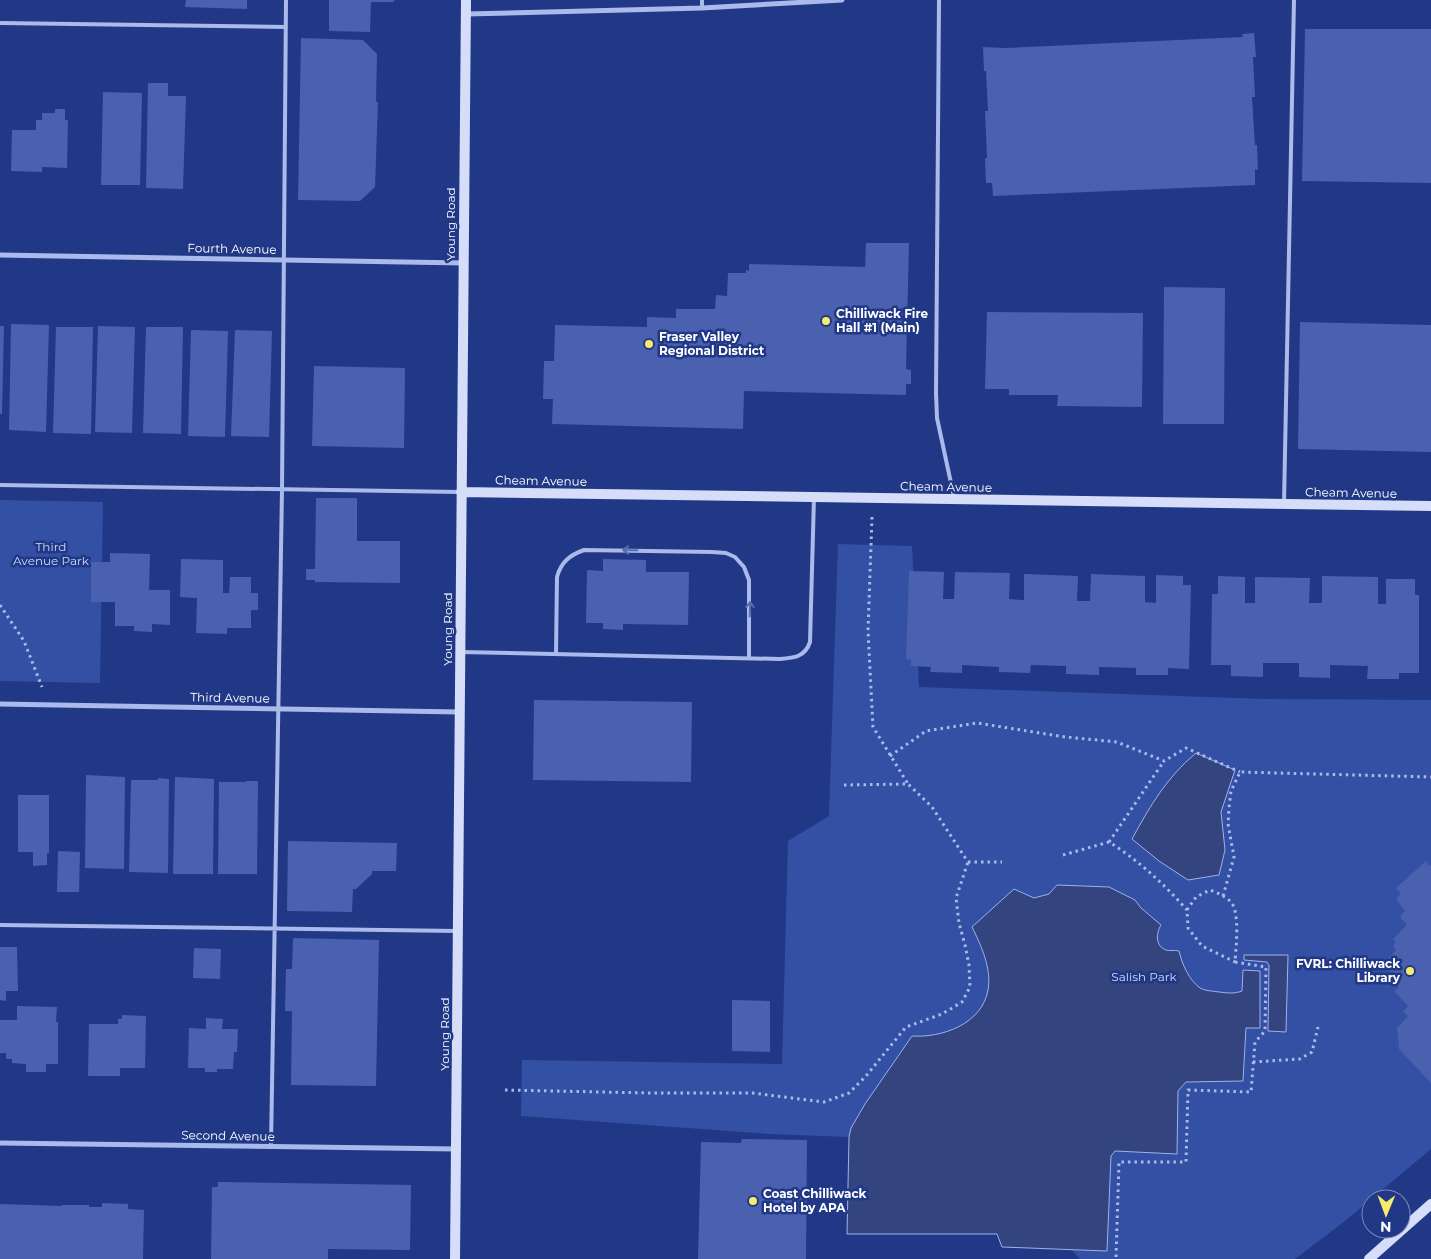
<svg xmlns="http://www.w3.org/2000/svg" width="1431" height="1259" font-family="Montserrat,sans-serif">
  <rect width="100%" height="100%" fill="#213887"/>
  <path fill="#3450a4" d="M0,500L103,502L100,683L0,681Z
    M838,544L912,546L919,687L1264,699L1431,700V1149L1345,1221L1295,1259H1080L1072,1250L1002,1247L997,1234H847L849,1137L770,1134L521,1116L522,1060L782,1064L788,841L829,816Z"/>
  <path fill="#33447f" stroke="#9eb2eb" d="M1196,753L1235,770L1221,812L1225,850L1219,875L1188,880L1159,861L1132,839C1150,806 1167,777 1196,753Z
    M1057,885L1109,887L1135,900L1141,908L1161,925C1156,933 1155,946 1166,950C1169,951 1175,950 1179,951C1182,964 1189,980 1200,988C1205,991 1213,991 1219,992C1228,993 1234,994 1242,991L1243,970L1260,971V1028H1246L1243,1081L1186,1082L1178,1091L1177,1154L1115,1151L1111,1156L1107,1251L1002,1247L997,1234H847L849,1137L851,1128L865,1104L912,1036C942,1038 982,1024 988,990C992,969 981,945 972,927L1014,889L1034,898L1049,894Z
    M1244,955H1288L1286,1032L1268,1031L1269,965L1267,962L1244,960Z"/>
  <path fill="#4961af" d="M186,0H247V9L185,7Z
    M329,0H395L393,2H371L370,32L329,31Z
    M1305,29H1431V183L1302,181Z
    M1254,33L1256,57H1253L1255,97H1252L1255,145H1257L1258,170L1255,169V185L993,196L992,183H986L985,158H987L985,111H988L986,71H984L983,47L1005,48L1243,37L1242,34Z
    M301,38L363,40L377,54L376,102H378L375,187L360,201L298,200Z
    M148,83H168V96H186L183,189L146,188Z
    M103,92L142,93L140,185H101Z
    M55,109H65V120H68L67,168L42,167V172L11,171L12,130H36V120H42V113H55Z
    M866,243H909L906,369L911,370V384H906V395L744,391L743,429L552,424L553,399H543L544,361H554L555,325L647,327V317L676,318V309H715L716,295L727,296L728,273H746V270L749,271V264L865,267Z
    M1164,287L1225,288L1224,424H1163Z
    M987,312L1143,313L1142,407L1057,406L1058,395H1009V389H985Z
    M1300,322L1431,325V452L1298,449Z
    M11,324L49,325L46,432L9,430Z
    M0,326H4L2,414H0Z
    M98,326L135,327L132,433L95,432Z
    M56,327H93L91,434L53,433Z
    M146,327H183L181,434L143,433Z
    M191,330L228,331L225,437L188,436Z
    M235,330L272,331L269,437L231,436Z
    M314,366L405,368L404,448L312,446Z
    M316,498H357V541H400V583L315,582V580H306V569H315Z
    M110,553L150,554L149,590H170V625L152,624V632L134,631V626H115V602H91V562H110Z
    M181,559L223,560V593H229L230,577H251V593H258V610H251V628H227V634L196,633L197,598L180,597Z
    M603,559L646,560V572H689L688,625L623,624V630L603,629V623H586L587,570L603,571Z
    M909,571L944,572L943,599H954L955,572L1010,573L1009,599L1021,600H1024V574L1078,576L1077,601H1090L1091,574L1145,576V602L1156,603V575L1183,576V585H1191L1189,669L1168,668V675H1136V668L1099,667V675L1066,674V666L1031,665L1030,673L999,672V667L962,665V673L930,672L931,667L911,666V660L906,659Z
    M1218,576L1245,577V603H1255V577L1310,578L1309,603H1322V576L1378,577V604H1386V579H1415V595H1419V673H1399V679H1367L1368,666L1330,665V678L1299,677V663H1263V677L1231,676V665H1211L1212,594H1218Z
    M534,700L692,702L691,782L533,780Z
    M86,775L125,777L124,869L85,868Z
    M175,777L214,779L213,874H173Z
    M158,778L169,779L168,873L129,872L131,780H158Z
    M246,781H258L257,874H218L219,782H246Z
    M18,795H49V853H47V865L33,866V852H18Z
    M288,841L397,843L396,871H372V874L356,889H353L352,912L287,911Z
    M58,851L80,852L79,892H57Z
    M1426,861L1429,866L1431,865V1083L1399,1049L1397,1028L1408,1016L1403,1011L1408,1006L1394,991L1399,987L1394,982L1396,979L1383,964L1396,950L1393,946L1396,942L1393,939L1407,925L1400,917L1405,911L1396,899L1401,893L1396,888Z
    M293,938L379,940L376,1086L291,1085L292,1011H285L286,969H292Z
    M0,947H17L18,991H6V1001L0,1000Z
    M194,948L221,949L220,979L193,978Z
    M732,1000L770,1001V1052L732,1051Z
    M17,1006L57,1007L56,1022H58V1064H46V1072H26V1064L12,1063V1059H6V1053H0V1020H17Z
    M122,1015L146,1016L145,1068H120V1076H88L89,1024H118V1019H122Z
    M206,1018L223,1019L222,1029H238L237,1052H234L233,1069H217V1072H205V1068H188L189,1028L206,1029Z
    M742,1139L807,1140L806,1259H698L701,1142L741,1143Z
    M218,1182L411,1185L410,1250L328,1249V1259H211L212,1187H218Z
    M102,1203L128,1204V1209L144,1210L143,1259H0V1204L62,1206V1205H89V1207H102Z"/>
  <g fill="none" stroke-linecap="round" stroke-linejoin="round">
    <path stroke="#aabaea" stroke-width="3" stroke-dasharray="2.5 4" stroke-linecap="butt" d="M872,517L868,631L873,727L908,784
      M0,605L24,641L42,687
      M890,756L926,731L977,723L1065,737L1117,742L1164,761L1186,748L1240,772
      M844,785L908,784L932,807L968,862
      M1109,842L1164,761
      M1063,855L1109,842C1138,860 1164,884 1187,910
      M968,862H1002
      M1223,896L1234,857L1228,824L1229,808L1231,791L1240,772L1431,777
      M1253,1062L1300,1059L1312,1052L1318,1027
      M505,1090L650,1093H752L824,1102L849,1093L866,1076L906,1027L942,1014L962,1002L970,987L969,965L965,945L959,923L956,898L968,862
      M1116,1257L1119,1162H1186L1188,1090L1251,1092L1255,1042L1265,1031L1266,967L1235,962C1236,948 1240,912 1231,902C1225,896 1218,893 1210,890L1196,897L1187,910L1188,928L1202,946L1235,962"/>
    <path stroke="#aabaea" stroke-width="4" d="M939,0L936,393L937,418L954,497
      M702,8V0
      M0,23L286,27
      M0,485L459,492
      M1284,503L1294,0
      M460,652L780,659C794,658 805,657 810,642L814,497
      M556,654L557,577C561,562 570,555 584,550L712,552L726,553L735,557L744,567L749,580V658
      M0,925L458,931
      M271,1146L282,490L286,0"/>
    <path stroke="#aabaea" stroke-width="5" d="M466,14L702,8L842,0
      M0,255L464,263
      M0,704L459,712
      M0,1143L456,1149"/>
    <path stroke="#d5ddf8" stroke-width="10" d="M461,492L1431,506
      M455,1259L466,0
      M1369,1259L1431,1204"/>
  </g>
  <defs><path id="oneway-shaft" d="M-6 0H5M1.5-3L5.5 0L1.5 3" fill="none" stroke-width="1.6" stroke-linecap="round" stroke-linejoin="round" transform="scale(1.25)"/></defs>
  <g stroke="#586caf">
    <use href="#oneway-shaft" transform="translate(630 550) rotate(-179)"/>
    <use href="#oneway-shaft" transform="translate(750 609) rotate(-88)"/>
  </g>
  <g fill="#f7eb6b" stroke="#213887" stroke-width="2">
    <circle cx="826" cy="321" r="5"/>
    <circle cx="649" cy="344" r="5"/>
    <circle cx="1410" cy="971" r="5"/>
    <circle cx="753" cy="1201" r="5"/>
  </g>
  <g text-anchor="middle" stroke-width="5" stroke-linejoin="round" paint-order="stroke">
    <g font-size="12" fill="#fff" stroke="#213887">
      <text transform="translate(451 224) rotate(-90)" y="4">Young Road</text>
      <text transform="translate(232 249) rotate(1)" y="4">Fourth Avenue</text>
      <text transform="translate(541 481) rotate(1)" y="4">Cheam Avenue</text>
      <text transform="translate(946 487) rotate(1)" y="4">Cheam Avenue</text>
      <text transform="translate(1351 493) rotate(1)" y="4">Cheam Avenue</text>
      <text transform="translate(448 629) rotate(-90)" y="4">Young Road</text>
      <text transform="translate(230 698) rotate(1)" y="4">Third Avenue</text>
      <text transform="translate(445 1034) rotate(-90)" y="4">Young Road</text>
      <text transform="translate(228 1136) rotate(1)" y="4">Second Avenue</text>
    </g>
    <g font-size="12" font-weight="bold" fill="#fff" stroke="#213887" text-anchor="start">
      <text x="836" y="318">Chilliwack Fire<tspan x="836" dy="14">Hall #1 (Main)</tspan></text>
      <text x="659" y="341">Fraser Valley<tspan x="659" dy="14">Regional District</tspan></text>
      <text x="1400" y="968" text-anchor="end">FVRL: Chilliwack<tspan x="1400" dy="14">Library</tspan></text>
      <text x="763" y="1198">Coast Chilliwack<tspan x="763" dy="14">Hotel by APA</tspan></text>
    </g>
    <g font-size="12" fill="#cfd9f7" stroke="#213887">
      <text x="51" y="551">Third<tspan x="51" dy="14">Avenue Park</tspan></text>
      <text x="1144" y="981">Salish Park</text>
    </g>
  </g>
  <g transform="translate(1386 1214) rotate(181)"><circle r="24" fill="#213887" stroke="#7a88b7"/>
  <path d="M0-4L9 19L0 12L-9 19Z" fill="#f7eb6b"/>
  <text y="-8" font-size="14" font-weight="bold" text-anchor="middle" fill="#ffffff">N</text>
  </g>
</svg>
